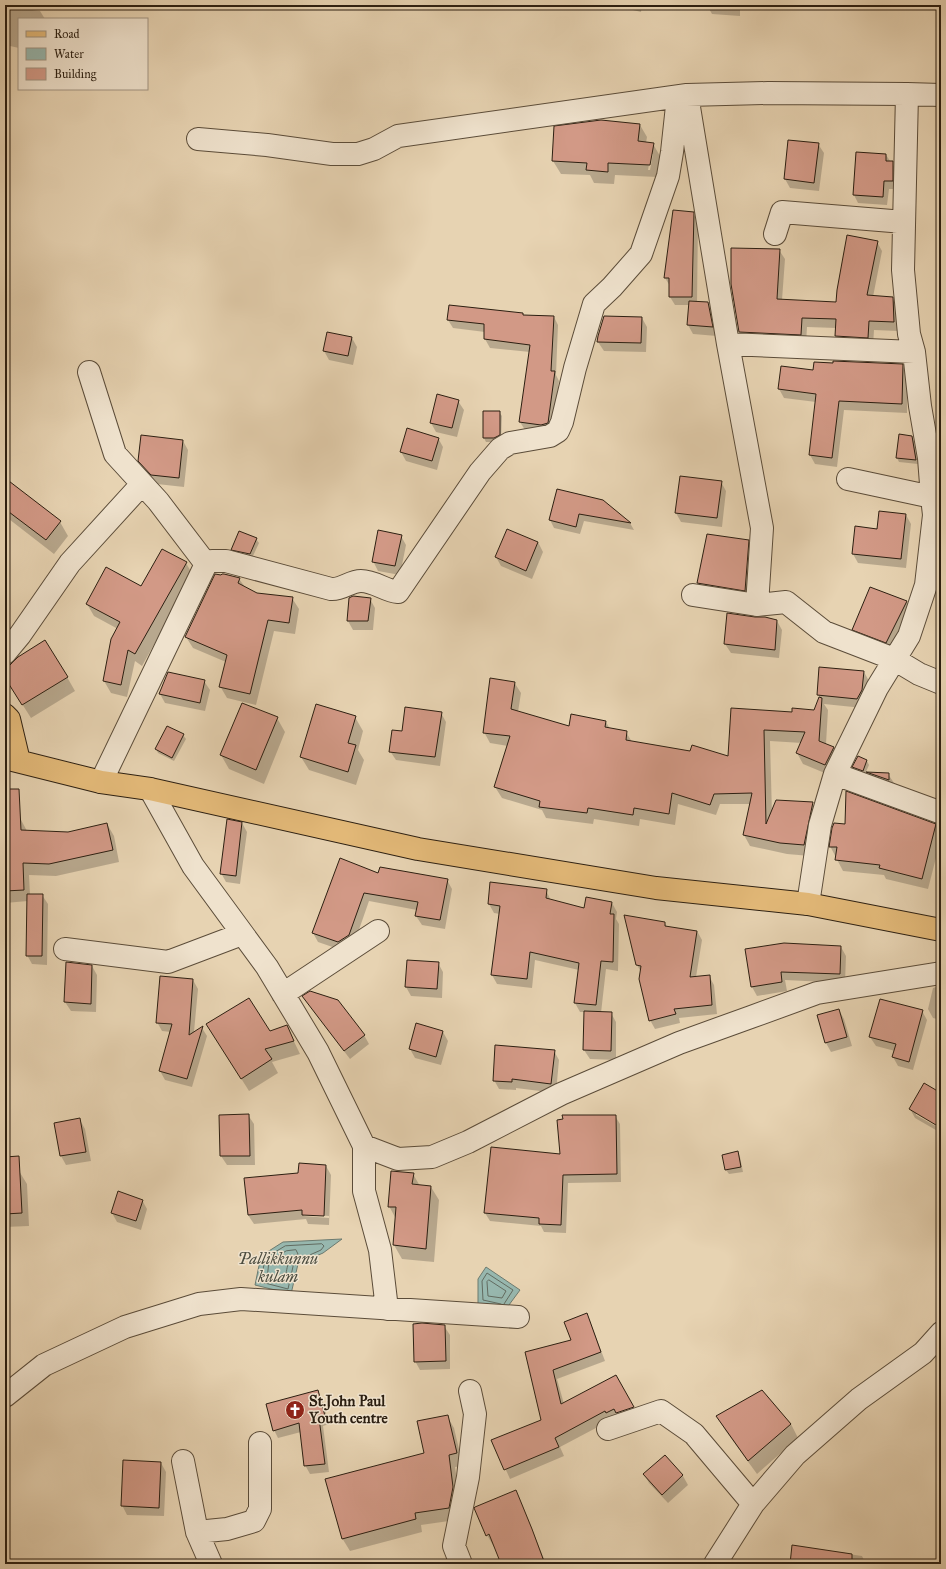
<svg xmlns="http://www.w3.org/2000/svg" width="946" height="1569" font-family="'IM FELL Great Primer',serif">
  <rect width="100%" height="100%" fill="#e7d3b2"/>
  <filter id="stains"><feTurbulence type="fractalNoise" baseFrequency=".005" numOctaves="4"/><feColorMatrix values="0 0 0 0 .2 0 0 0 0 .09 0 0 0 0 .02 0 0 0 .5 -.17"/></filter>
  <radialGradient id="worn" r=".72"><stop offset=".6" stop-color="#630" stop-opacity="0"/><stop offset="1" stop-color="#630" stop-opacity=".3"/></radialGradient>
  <path fill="#97b7ae" stroke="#6c7a6f" d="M342,1239L323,1253L298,1264L291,1294L255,1285L261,1256L283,1242Z
    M486,1267L520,1290L506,1309L478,1304V1279Z"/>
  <path fill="#0003" fill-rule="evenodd" d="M613,5H642L641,12Z
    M707,5H782L781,10L740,9V16L712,14Z
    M9,7L40,11L45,19H19V48L10,46L5,39Z
    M640,125L647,137L646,143L653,144L660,156L657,177L615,175L614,184L594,183L590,175L561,174L553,161ZM651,154H653L650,170H648Z
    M818,144L824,153L819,191L790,188L785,179Z
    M886,155L897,171V189H889L887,205L858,203L854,195Z
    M693,213L698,222L697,303H708L713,313L717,336L693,334L688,325L689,305H675L670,297V286L665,278Z
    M877,242L882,251L873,297L892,298L898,307V331L874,330L873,346L841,345L836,336V328L807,327L806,343L745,341L740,332L779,250L785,259L782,300L837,303Z
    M5,309L10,334L5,335Z
    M523,314L524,316L554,317L558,325L556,375L559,381L552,431L525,430L520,422L530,352L490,348L485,339V332L453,328L448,320Z
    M642,318L647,327L646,352L604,351L598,342Z
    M352,338L357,347L353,365L329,360L324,351Z
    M902,365L907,374V413L844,410L837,467L815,464L810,455L816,402L784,398L779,389L814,371Z
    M458,401L464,410L457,437L436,432L431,423Z
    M499,412L502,416L501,439L496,442H486L484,438Z
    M407,430L438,438L443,447L437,470L406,461L401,452Z
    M912,437L914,441L918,464L899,462L897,458Z
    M183,441L188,450L184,487L157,484L144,470L139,460Z
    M5,479L60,522L68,536L54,554L5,516Z
    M721,482L726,491L722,527L681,522L676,513Z
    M602,501L630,523L634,530L584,521L580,534L554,528L550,520Z
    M906,515L911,524L906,568L858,563L853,554L878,530Z
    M401,536L406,545L400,575L378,571L373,561Z
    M256,539L259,543L252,558L235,554L233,549Z
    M748,541L756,554L753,604L706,596L698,583Z
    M538,542L543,552L532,579L501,566L496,557Z
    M186,563L193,575L142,666L135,661L127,697L111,693L104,681L118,629L94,616L87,604L141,588Z
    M239,579L245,587L256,594L292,598L299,609L295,634L274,631L256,705L227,698L220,686L226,662L193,648L186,637Z
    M870,589L907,602L915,616L894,656L862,643L854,630Z
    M370,599L375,608L373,630H353L348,621Z
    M777,621L782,630L779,658L731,653L725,644Z
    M5,666H10L67,677L75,691L31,718L5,677Z
    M864,672L869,681L863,708L824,704L828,710L826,744L834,747L840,758L832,776L803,764L797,753L802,743L770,741L772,814L812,803L818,814L810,856L787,854L750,846L744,835L751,804H720L716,815L678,804L675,825L640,819L639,826L594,819L593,824L546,818L542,810L502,798L495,787L508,746L490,743L484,732L514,682L521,693L518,712L569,728L606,722L610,729L626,732L632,742L729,757L732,710L793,713L815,711L820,699L818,695Z
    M204,681L210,690L205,711L165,703L160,694Z
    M441,713L446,722L440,766L396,760L390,751L403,732Z
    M355,717L363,731L358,750L364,760L356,785L309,770L301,757Z
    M277,718L285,732L264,784L229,769L221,755Z
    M183,735L186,739L174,761L158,753L156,749Z
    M858,757L867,761L869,765L865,774L856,771L853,767Z
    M868,773L888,774L894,783L893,789L873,781Z
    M20,818L27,831L68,833L107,824L114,836L119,862L56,876L29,875L30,895H42L48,904L47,965L32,964L27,955L28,901L5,903V819Z
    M242,823L247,832L240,884L226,882L221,873Z
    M845,825H941V854H937L928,889L886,879L884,875L843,871L830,846Z
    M379,874L447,880L452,889L445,929L422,925L416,916L417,910L369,901L354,944L344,951L318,942L313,933Z
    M546,890L551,901L585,909L612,903L617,912L616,919L619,924L618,971L606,969L601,1013H611L616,1022V1060L590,1059L584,1050L585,1012H580L575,1003L579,970L535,960L532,988L497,984L492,975L500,914L494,913L489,904Z
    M665,923L667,927L697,931L702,940L696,977L709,976L714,985L717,1014L679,1018L680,1023L655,1029L650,1020L641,972L637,965Z
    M841,947L846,956L845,983L785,980L787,991L757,996L752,987L746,950Z
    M408,961L438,963L443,972L442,998L411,996L406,987Z
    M92,966L97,975L96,1012L71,1011L65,1002Z
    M5,968V969L6,991H5Z
    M193,980L198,989L194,1032L202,1028L207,1036L192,1087L165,1080L160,1071L171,1032L162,1031L157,1022Z
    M936,987L941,989V1020L933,1018L928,1009L933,988Z
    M304,996L364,1035L369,1044L350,1059L309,1005Z
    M839,1010L844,1019L852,1046L831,1052L826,1043L819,1016Z
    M922,1011L927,1020L913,1070L898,1066L893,1057L895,1051L876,1046L870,1037Z
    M287,1027L300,1054L272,1062L278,1073L249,1091L215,1037L270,1033Z
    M443,1032L448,1041L441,1065L415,1058L410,1049Z
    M554,1051L559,1060L556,1093L516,1088V1090L499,1089L494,1080Z
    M941,1094V1127L916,1112V1115L941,1129V1133L915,1118L910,1109Z
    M248,1115L254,1124L255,1165H227L221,1156L220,1116Z
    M615,1116L620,1124L621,1182L568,1183L566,1233L544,1232L541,1226L490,1221L485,1213Z
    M80,1120L85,1129L91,1161L66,1165L61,1156L55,1124Z
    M738,1152L740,1157L743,1172L729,1174L726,1170L724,1155Z
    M326,1166L331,1175L329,1225L308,1224L306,1219L254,1224L248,1215L245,1179L299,1174ZM304,1214L329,1216V1218L304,1216Z
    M19,1171L27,1184L29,1226L5,1227V1172Z
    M413,1174L420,1186L431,1187L439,1200L434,1262L402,1259L394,1245L396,1219L389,1206Z
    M142,1200L147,1209L141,1230L117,1222L112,1213Z
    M586,1315L591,1324L605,1361L557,1379L564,1404L615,1376L638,1416L611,1420L560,1447L564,1456L510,1479L493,1441L542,1421L526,1352L573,1341Z
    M444,1326L450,1335V1369L420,1370L415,1361Z
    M318,1391L322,1399L329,1424L323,1426L329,1472L310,1474L305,1465L301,1432L278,1438L274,1430Z
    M762,1391L791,1424L798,1438L757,1474L725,1430L717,1416Z
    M447,1416L454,1428L463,1466L455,1467L460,1500L456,1520L421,1525L422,1532L350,1551L342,1538L426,1453Z
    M665,1456L683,1476L688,1485L668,1503L649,1483L644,1474Z
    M161,1463L166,1472L164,1516L127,1515L122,1505Z
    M515,1492L522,1504L546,1564H502L495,1547H494L487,1535Z
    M793,1546L862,1556L866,1564H791Z"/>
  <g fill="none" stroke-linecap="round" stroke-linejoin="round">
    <path stroke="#626b60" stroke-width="1" d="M322,1244L324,1246L321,1250L294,1262L288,1289L261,1282L265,1258L285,1246Z
      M296,1250L298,1254C285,1260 288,1270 284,1282L267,1279L269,1261L286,1251Z
      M489,1280L506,1291L502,1298L488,1296L487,1282Z
      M501,1304L483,1300L482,1281L487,1273L513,1290L504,1304"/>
  </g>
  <path fill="#d29986" stroke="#2c1f11" d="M601,120L640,124L638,141L654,143L650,165L608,163V172L586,170L587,163L552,161L554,126Z
    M788,140L819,143L814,183L784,179Z
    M856,152L886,154V161H893V181H884L883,197L853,195Z
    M673,210L694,212L692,297H669V278H664Z
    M847,235L878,241L867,295L893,297L894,322L869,321L868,338L835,336L836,319L802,318L801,335L739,332L731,284V248L780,249L777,299L836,302L837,290Z
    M689,301L708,302L713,327L687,325Z
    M449,305L523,313V315L554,316L551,371H555L548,423L541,425L519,422L530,345L484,339V324L447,320Z
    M604,316L642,317L641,343L597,342L598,336Z
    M327,332L352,337L348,356L323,351Z
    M833,361L903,364L902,404L839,401L832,458L809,455L816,394L778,389L781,366L813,370L814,362L833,363Z
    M437,394L459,400L452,428L430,423Z
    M483,411H500V435L494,438H483Z
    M407,428L439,438L432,461L400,452Z
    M899,434L912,436L916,460L896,458Z
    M141,435L183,440L179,478L151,475L138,461Z
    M680,476L722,481L717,518L675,513Z
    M5,478L61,521L46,540L5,509Z
    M557,489L603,500L631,523L579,514L576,527L549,520Z
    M879,511L906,514L901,559L852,554L855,526L877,529Z
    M507,529L538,542L526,571L495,557Z
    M378,530L402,535L395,566L372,562Z
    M239,531L257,538L250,554L231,550Z
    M707,534L749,540L745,591L697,583Z
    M162,549L187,562L135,654L128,650L121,685L103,681L111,639L120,622L86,604L106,567L141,586Z
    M215,574L221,575L222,574H224L240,578L238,583L257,593L293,597L289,623L268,620L250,694L219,687L227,655L185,637Z
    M870,587L907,601L886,643L852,630Z
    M353,596L371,598L368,621H347L349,598Z
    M727,613L755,617H765L777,620L775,650L724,644Z
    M45,640L68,677L22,705L5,678V665H10L18,657Z
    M819,667L864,671L862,690L857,699L817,695Z
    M168,672L205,680L200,703L159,694Z
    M490,678L515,682L511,709L569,726L571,714L606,721L605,727L627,731L626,740L690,751L692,745L728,756L731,708L792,712V708L814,710L819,697L822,698L819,741L834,747L825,765L796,753L805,732L764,730L766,824L776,800L813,802L804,845L780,843L743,835L752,793L714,794L710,805L672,793L669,814L634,808L633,815L588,808L587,813L539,807L540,801L494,787L510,736L483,733Z
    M242,703L278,717L256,770L220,755Z
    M316,704L356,716L348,743L356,745L348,772L300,757Z
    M405,707L442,712L435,757L389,752L392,730L402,731Z
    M167,726L184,734L172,758L155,749Z
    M858,756L867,760L863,771L852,767Z
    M866,772L889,773V780Z
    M5,789H19L21,830L68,832L107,823L113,850L49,864L23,863L24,890L5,891Z
    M846,791L936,824L922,879L879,868L880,865L835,860L837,847H829L832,828L834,823L845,824Z
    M227,819L242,822L236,876L220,874Z
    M340,858L378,873L380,867L448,879L440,920L415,916L418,902L364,893L349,935L338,942L312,933Z
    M490,882L547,889L546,898L584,908L586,897L612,902L610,914H614L613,962L601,961L596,1005L574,1003L579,963L530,952L527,979L491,975L500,906L488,904Z
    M27,894H43L42,956H26Z
    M624,915L665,922V926L697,931L690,977L710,975L712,1005L674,1009L676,1014L649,1021L639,979L641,966L636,965Z
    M784,943L841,946L840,974L781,972L782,982L751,987L745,949Z
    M407,960L439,962L437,989L405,987Z
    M66,962L92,965L91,1004L64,1002Z
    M160,976L193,979L189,1035L203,1026L187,1079L159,1071L172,1024L156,1023Z
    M310,991L338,1000L365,1035L344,1051L302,996Z
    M249,998L270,1031L287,1025L294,1041L265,1049L272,1059L241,1079L206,1024Z
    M880,999L923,1010L909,1062L892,1057L896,1044L869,1037Z
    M839,1009L847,1037L825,1043L817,1015Z
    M584,1011L612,1012L611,1051L583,1050Z
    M416,1023L443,1031L436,1057L409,1049Z
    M495,1045L555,1050L551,1084L512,1079V1082L493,1081Z
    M924,1083L941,1093V1128L909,1109Z
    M249,1114L250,1156H220L219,1115Z
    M562,1115H616L617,1174L563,1175L561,1225L539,1224V1218L484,1213L491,1147L560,1154L557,1120L563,1119Z
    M80,1118L86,1152L60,1156L54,1123Z
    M738,1151L741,1167L725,1170L722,1155Z
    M19,1156L22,1213L5,1214V1157Z
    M299,1163L326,1165L324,1216L302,1215V1210L248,1215L244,1178L298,1173Z
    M391,1171L414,1173L412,1184L431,1186L426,1249L393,1245L396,1207H388Z
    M118,1191L143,1200L136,1221L111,1213Z
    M587,1313L601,1352L553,1370L561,1404L616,1375L634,1407L616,1413L614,1409L606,1413L605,1411L555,1438L559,1447L504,1470L491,1440L541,1420L525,1352L571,1340L564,1322Z
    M422,1323L445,1325L446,1361L414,1362L413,1324Z
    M318,1390L325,1416L319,1418L325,1464L304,1466L299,1423L273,1431L266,1404Z
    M762,1390L791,1424L748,1461L716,1416Z
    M448,1415L457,1453L449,1455L453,1487L449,1508L415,1513L416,1519L342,1539L325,1479L424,1453L417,1421Z
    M665,1455L683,1475L662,1495L643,1474Z
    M123,1460L161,1462L159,1508L121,1506Z
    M516,1490L532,1529L545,1564H501L489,1534L486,1536L474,1508L475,1507Z
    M792,1545L852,1554V1564H790Z"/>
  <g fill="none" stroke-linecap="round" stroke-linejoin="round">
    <defs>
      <path id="minor" d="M687,95L728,344L762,528L757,605
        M198,139L267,145L332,154H358L374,149L398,136L687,95L768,93L907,94
        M775,234L782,212L904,222
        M728,344L914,352
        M89,372L115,454L158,501L206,564
        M848,479L932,497
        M693,595L757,605L786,602L824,632L894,659L919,674L941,683
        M5,653L20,635L70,563L142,484
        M835,774L939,812
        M101,782L206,564L212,561H226L331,589C342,590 350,581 361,581C375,581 385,591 398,592L480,472L500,449L510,443L550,436L558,431L562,422L575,368L594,304L612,287L641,254L668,176L672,152L677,106L687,95
        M150,789L193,866L267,967L318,1052L364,1146L398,1159L432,1157L468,1142L561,1094L679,1043L751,1017L817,993L941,973
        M808,904L820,825L835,774L877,688L909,636L926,585L934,515L932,497L929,458L920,406L914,352L909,334L903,270L907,94L941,95
        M65,949L168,962L242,934
        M283,994L378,931
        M364,1146V1191L380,1250L387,1309
        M5,1396L44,1365L125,1327L199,1304L241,1299L518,1317
        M608,1429L661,1411L694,1434L753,1504
        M183,1461L197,1532L211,1564
        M197,1532L227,1529L254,1521L260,1509V1443
        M461,1564L454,1546L468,1477L475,1414L470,1391
        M715,1564L753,1504L795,1455L859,1399L923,1353L941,1333"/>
      <path id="major" d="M5,715L9,719L19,761
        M5,758L101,782L150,789L418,849L656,888L808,904L941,930"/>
    </defs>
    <use href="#minor" stroke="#5b4c39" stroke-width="24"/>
    <use href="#major" stroke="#2c1f11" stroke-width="24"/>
    <use href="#minor" stroke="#efe2cd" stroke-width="22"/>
    <use href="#major" stroke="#e4ba79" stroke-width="22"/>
  </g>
  <defs>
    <symbol id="church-disc" viewBox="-11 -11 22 22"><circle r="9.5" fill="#8f2418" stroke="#efe2cd"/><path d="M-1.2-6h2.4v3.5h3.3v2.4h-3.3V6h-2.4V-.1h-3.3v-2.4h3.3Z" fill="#fff"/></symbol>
  </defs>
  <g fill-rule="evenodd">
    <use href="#church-disc" x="284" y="1399" width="22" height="22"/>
  </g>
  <g text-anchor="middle" stroke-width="3" stroke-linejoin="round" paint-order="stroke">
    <g font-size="15" font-weight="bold" fill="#2c1f11" stroke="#efe2cd" text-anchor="start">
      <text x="309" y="1406">St.John Paul<tspan x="309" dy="17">Youth centre</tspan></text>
    </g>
    <g font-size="16" font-style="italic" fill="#4c4d40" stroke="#efe2cd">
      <text x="278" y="1264">Pallikkunnu<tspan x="278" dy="18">kulam</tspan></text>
    </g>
  </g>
  <rect width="946" height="1569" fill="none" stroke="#e7d3b2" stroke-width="20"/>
  <rect x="6" y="6" width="934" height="1557" fill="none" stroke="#2c1f11" stroke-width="2"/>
  <rect x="10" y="10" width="926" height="1549" fill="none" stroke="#2c1f11"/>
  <rect x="18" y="18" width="130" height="72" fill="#efe2cd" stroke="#a19482"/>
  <rect x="26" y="31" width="20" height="6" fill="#e4ba79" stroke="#a19482"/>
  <text x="54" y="38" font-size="12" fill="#2c1f11">Road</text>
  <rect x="26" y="48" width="20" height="12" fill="#97b7ae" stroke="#a19482"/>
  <text x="54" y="58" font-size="12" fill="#2c1f11">Water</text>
  <rect x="26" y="68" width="20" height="12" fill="#d29986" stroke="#a19482"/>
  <text x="54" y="78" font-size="12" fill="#2c1f11">Building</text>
  <rect width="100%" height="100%" filter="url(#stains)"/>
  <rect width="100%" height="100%" fill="url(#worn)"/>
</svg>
